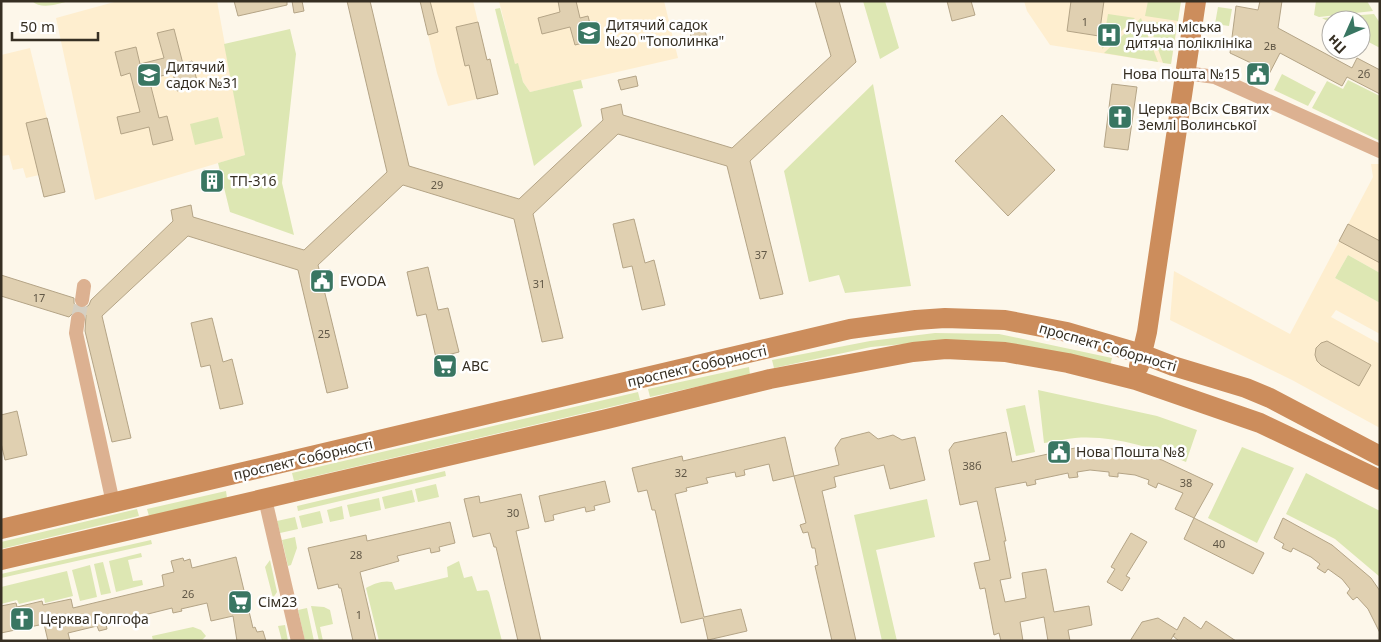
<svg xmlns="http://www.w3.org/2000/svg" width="1381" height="642" font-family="'Noto Sans',sans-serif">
  <rect width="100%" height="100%" fill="#fdf7ea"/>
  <path fill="#feeecf" d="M118,1H217L245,155L95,200L56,18Z
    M420,1H473L487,59H490L498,94L448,106L437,73Z
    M499,1H664L678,58L530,92L523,82L518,64L515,65Z
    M1024,1H1181L1171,64L1050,45L1027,11Z
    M30,48L65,192L44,197L39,175L26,178L23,168L13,170L9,155L1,156V55Z
    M1371,164H1380V273L1348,255L1335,278L1380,303V334L1336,310L1331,317L1380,344V428L1292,380L1170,320L1174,271L1290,334L1373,177Z"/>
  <path fill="#dde7b3" d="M32,1H69C58,4 41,10 32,1Z
    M863,1H885L899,48L880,59Z
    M1148,1H1181L1178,21L1145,16Z
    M1316,1H1367L1373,11L1319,17L1314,15Z
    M1218,7L1232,9L1229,26L1215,24Z
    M500,8L515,64L518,63L523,82L530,92L581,80L583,88L573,90L582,126L534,166L495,9Z
    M1108,14L1135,18L1102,49Z
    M1374,14L1380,23V48L1361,38V20H1331V23L1322,18Z
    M1141,18L1158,62L1104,53Z
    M1148,21L1177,25L1171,64L1163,63Z
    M290,29L296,54L282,183L294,235L230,212L218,163L245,155L224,44Z
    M1282,74L1316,92L1308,106L1274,90Z
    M1348,80L1380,96V141L1312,108L1327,81L1343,89Z
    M873,84L911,286L845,293L839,275L809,282L784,171Z
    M218,117L223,138L195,145L190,124Z
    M1348,255L1380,273V303L1335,278Z
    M935,333L999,334L1112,358L1110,366L937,341L871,347L774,368L772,360L870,341Z
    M749,367L750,375L650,397L648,389Z
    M1038,390L1157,416L1197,430L1186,462C1151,447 1113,435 1075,438C1065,439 1054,442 1044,443Z
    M638,392L640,400L294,481L292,473Z
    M1025,405L1035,452L1016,456L1006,409Z
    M1242,447L1294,468L1257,543L1208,518Z
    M445,471L446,476L298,511L297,506Z
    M1306,473L1380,511V577L1335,539L1286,514Z
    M436,484L439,497L418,502L415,489Z
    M412,490L415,502L385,509L382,497Z
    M226,491L227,498L149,516L147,509Z
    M379,498L381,510L350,517L347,505Z
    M927,499L935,537L876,550L897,641H882L854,515Z
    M342,506L344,519L330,522L327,510Z
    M137,509L139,516L1,549V542Z
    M320,511L323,523L302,528L299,516Z
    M295,517L298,529L280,533L277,521Z
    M295,537L297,548L291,565L288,566L282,540Z
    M151,540L152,544L1,578V574Z
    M141,553L142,557L128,560L133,581L142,580L143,585L116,592L109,561Z
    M270,560L277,592L273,598L265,567Z
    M459,561L464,578L472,576L477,591L487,590L489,592L502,641H379L366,588C373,584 383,580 392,582L395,590L448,577L447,567Z
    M103,562L111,593L101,595L94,564Z
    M90,565L97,597L80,601L72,570Z
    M67,571L73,596L45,603L44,598L19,604L17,600L1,604V587Z
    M311,606L324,607L330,610L333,624L320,627L323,641H319Z
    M307,608L314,641H305L298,610Z
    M285,625L288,641H282L278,626Z
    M193,627L201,630L206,636L201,641H153L152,636Z"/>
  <path fill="#e0d0b1" stroke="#b4a486" d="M234,1H287V5L238,16Z
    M292,1H302L304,11L294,13Z
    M347,1H370L409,166L519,199L603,120L601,109L621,104L623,115L732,148L831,56L815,1H839L856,62L750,161L783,294L760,299L727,166L618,134L533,214L563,338L542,342L514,219L403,185L318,265L348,388L327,393L298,270L188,236L102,316L131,438L112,442L85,331L86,315L83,312L75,311L69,317L1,296V275L74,298V303L76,307L85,308L89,305L91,300L173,221L171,210L191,205L193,217L304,250L387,172Z
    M420,1H430L438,32L428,35Z
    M558,1H576L580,18L588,16L594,40L575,45L570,27L542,34L538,18L560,12Z
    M947,1H971L975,15L952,21Z
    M1071,1H1104L1099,36L1067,31Z
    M1260,1H1282L1278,28L1352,68L1357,58L1380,70V94L1347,77L1342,86L1280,53L1267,78L1249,68L1251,63L1230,53L1236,6L1258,10Z
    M478,22L487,60L490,59L498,94L477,99L469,65L465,66L456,27Z
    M703,22L708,43L694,47L688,25Z
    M174,29L183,64L192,61L198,85L177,91L173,73L149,79L159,118L167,116L173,140L153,145L149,127L121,134L117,117L140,112L130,73L121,76L115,52L136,47L140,64L164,58L157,33Z
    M636,76L638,86L621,90L618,80Z
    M1112,84L1137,87L1128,150L1104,147Z
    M1002,115L1055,170L1008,216L955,161Z
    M47,118L65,192L44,197L26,123Z
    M219,174L221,184L204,188L202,178Z
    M634,219L645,263L654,260L665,305L642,310L632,266L623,268L613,224Z
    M1348,224L1380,241V263L1339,241Z
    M428,267L438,310L448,308L459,352L436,358L426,314L417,316L407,272Z
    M212,318L223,362L232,359L243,404L220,409L210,365L201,367L191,323Z
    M1327,341L1371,365L1359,386L1321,365L1317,361L1315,355L1316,348L1321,343Z
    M17,411L27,455L5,460L1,443V415Z
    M869,432L878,439L893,435L902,440L915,437L925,480L890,489L884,465L834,477L836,487L822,491L856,641H832L815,566L818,565L815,548H812L808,532L803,533L800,525L806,523L794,476L839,465L835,448L841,439Z
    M1006,432L1012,462L1075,448L1116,449L1162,460L1213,484L1194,518L1175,509L1183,493L1158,483L1156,488L1148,484L1149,480L1135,475L1118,473V477L1109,476V472L1090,470L1077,472L1078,477L1069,478L1068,473L1035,480L1036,484L1027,486L1026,482L995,488L1006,541H1004L1011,578L1000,580L1005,602L1026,598L1022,573L1046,569L1054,612L1089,606L1092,625L1068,630L1070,641H1048L1044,617L1020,622L1023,641H1001L999,633L994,635L985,588L980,589L974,563L990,560L977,501L960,505L949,450L954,443Z
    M785,437L794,476L773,481L769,464L744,470L745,475L736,477L735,472L706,478L708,483L686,488L687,491L675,494L704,617L741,609L747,631L708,640L703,618L681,623L655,510H652L647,490L638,492L632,468L682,456L683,461Z
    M605,481L610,502L594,506L595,510L586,512L585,507L553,515L554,520L545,522L539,496Z
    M521,494L529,528L516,531L541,641H518L496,547H494L490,533L473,537L464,499L479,496L480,503Z
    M1194,518L1264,553L1253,574L1184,539Z
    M1283,518L1332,545L1371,578L1380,591V633L1368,609L1357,597L1353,600L1347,593L1350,589L1342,579L1328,569L1325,573L1317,568L1320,564L1311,557L1293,548L1291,552L1282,548L1284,544L1274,538Z
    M450,522L455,543L439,547L440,551L431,553L430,548L397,556L399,561L360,572L376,641H353L341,588H339L338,584L318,589L308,548L366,535L367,541Z
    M1131,533L1147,542L1126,576L1130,578L1122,591L1107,582L1115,569L1111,567Z
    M236,557L253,628L255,627L257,632L263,631L266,641H237L233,616L211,621L207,603L181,609L182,611L173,613L172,608L144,615L145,620L136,622L135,617L106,624L107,629L99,631L97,626L68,633L70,641H48L44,624L1,633V606L16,603L17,607L42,601L43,605L71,599L73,608L164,586L162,575L174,572L171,561L183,558L184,561L190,559L192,568Z
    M1184,617L1201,629L1206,621L1236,641H1179L1173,636L1175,633L1170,641H1130L1142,622L1158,618L1177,630Z"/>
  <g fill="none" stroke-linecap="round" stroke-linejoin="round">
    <path stroke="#d5cfc2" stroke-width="14" stroke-dasharray="14 7" stroke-linecap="butt" d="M78,319L82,300"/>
    <path stroke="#dcb191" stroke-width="14" d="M1186,73L1215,77L1380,151
      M82,300L84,286
      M78,319L76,333L113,503
      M265,499L298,641"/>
    <path stroke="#cc8d5c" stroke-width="20" d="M1139,366L1147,332L1196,1
      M1,529L850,329L916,320L945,318L1005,320L1067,332L1142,354L1173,366L1246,388L1270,398L1380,456
      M1,560L607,419L770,379L913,352L946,349L1005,352L1068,363L1136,380L1260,423L1380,480"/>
  </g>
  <defs>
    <symbol id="school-square" viewBox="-11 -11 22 22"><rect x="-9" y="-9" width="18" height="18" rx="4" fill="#397662" stroke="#fff"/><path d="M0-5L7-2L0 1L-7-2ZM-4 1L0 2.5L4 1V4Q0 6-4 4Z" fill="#fff"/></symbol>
    <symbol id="hospital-square" viewBox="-11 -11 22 22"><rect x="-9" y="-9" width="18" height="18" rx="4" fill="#397662" stroke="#fff"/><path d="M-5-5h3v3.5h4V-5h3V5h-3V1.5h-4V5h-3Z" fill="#fff"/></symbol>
    <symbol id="civic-square" viewBox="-11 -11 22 22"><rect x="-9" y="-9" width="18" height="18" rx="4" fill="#397662" stroke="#fff"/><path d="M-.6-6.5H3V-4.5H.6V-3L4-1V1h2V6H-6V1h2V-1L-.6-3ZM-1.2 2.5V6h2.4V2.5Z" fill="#fff"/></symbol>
    <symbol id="church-square" viewBox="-11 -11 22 22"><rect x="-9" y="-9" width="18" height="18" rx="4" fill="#397662" stroke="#fff"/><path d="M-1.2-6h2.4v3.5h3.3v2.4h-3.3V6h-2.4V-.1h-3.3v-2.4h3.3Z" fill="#fff"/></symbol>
    <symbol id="building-square" viewBox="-11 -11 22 22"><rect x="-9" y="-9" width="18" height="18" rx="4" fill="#397662" stroke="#fff"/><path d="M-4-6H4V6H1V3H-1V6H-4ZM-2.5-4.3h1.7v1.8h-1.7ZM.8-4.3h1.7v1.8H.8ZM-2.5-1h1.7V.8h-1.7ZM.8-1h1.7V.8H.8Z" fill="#fff"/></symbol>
    <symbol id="supermarket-square" viewBox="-11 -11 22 22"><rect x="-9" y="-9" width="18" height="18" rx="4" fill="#397662" stroke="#fff"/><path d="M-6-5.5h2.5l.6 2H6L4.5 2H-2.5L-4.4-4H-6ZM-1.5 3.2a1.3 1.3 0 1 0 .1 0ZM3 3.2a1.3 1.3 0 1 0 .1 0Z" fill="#fff"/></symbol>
  </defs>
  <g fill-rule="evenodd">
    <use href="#school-square" x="575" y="19" width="28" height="28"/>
    <use href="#hospital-square" x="1095" y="21" width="28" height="28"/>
    <use href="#civic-square" x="1244" y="60" width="28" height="28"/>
    <use href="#school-square" x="135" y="61" width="28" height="28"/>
    <use href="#church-square" x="1106" y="103" width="28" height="28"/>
    <use href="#building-square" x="198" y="167" width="28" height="28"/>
    <use href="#civic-square" x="308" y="267" width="28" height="28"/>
    <use href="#supermarket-square" x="431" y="352" width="28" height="28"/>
    <use href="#civic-square" x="1045" y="438" width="28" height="28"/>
    <use href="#supermarket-square" x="226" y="588" width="28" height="28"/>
    <use href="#church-square" x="8" y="605" width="28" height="28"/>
  </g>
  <g text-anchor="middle" stroke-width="5" stroke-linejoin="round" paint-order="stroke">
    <g font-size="11" fill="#605746">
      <text x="1085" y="26">1</text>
      <text x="1270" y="50">2в</text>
      <text x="1364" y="78">2б</text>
      <text x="437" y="189">29</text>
      <text x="761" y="259">37</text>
      <text x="539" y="288">31</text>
      <text x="39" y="302">17</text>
      <text x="324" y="338">25</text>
      <text x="972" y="470">38б</text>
      <text x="681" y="477">32</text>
      <text x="1186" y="487">38</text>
      <text x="513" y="517">30</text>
      <text x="1219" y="548">40</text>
      <text x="356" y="559">28</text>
      <text x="188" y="598">26</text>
      <text x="359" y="619">1</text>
    </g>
    <g font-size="14" fill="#362f23" stroke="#fff" text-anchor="start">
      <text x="606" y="30">Дитячий садок<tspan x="606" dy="16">№20 "Тополинка"</tspan></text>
      <text x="1126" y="32">Луцька міська<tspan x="1126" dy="16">дитяча поліклініка</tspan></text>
      <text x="166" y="72">Дитячий<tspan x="166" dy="16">садок №31</tspan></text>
      <text x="1240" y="79" text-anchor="end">Нова Пошта №15</text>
      <text x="1138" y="114">Церква Всіх Святих<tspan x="1138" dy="16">Землі Волинської</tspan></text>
      <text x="230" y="186">ТП-316</text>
      <text x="340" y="286">EVODA</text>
      <text x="462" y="371">АВС</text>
      <text x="1076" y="457">Нова Пошта №8</text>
      <text x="258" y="607">Сім23</text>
      <text x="40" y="624">Церква Голгофа</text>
    </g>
    <g font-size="14" fill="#362f23" stroke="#fff">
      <text transform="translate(1108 347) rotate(16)" y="5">проспект Соборності</text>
      <text transform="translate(697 366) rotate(-13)" y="5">проспект Соборності</text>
      <text transform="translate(303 459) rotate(-13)" y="5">проспект Соборності</text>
    </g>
  </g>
  <rect width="1381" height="642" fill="none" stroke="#362f23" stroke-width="5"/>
  <g transform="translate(1346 35) rotate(225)"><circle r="24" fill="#ffffff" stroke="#afaca7"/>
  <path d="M0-4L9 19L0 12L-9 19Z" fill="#397662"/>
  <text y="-8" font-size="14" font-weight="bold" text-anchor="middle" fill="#362f23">Пн</text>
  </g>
  <path d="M12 32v8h86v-8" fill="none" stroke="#362f23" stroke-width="2.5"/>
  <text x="20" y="32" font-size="15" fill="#362f23" stroke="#ffffff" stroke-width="4" paint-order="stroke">50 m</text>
</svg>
